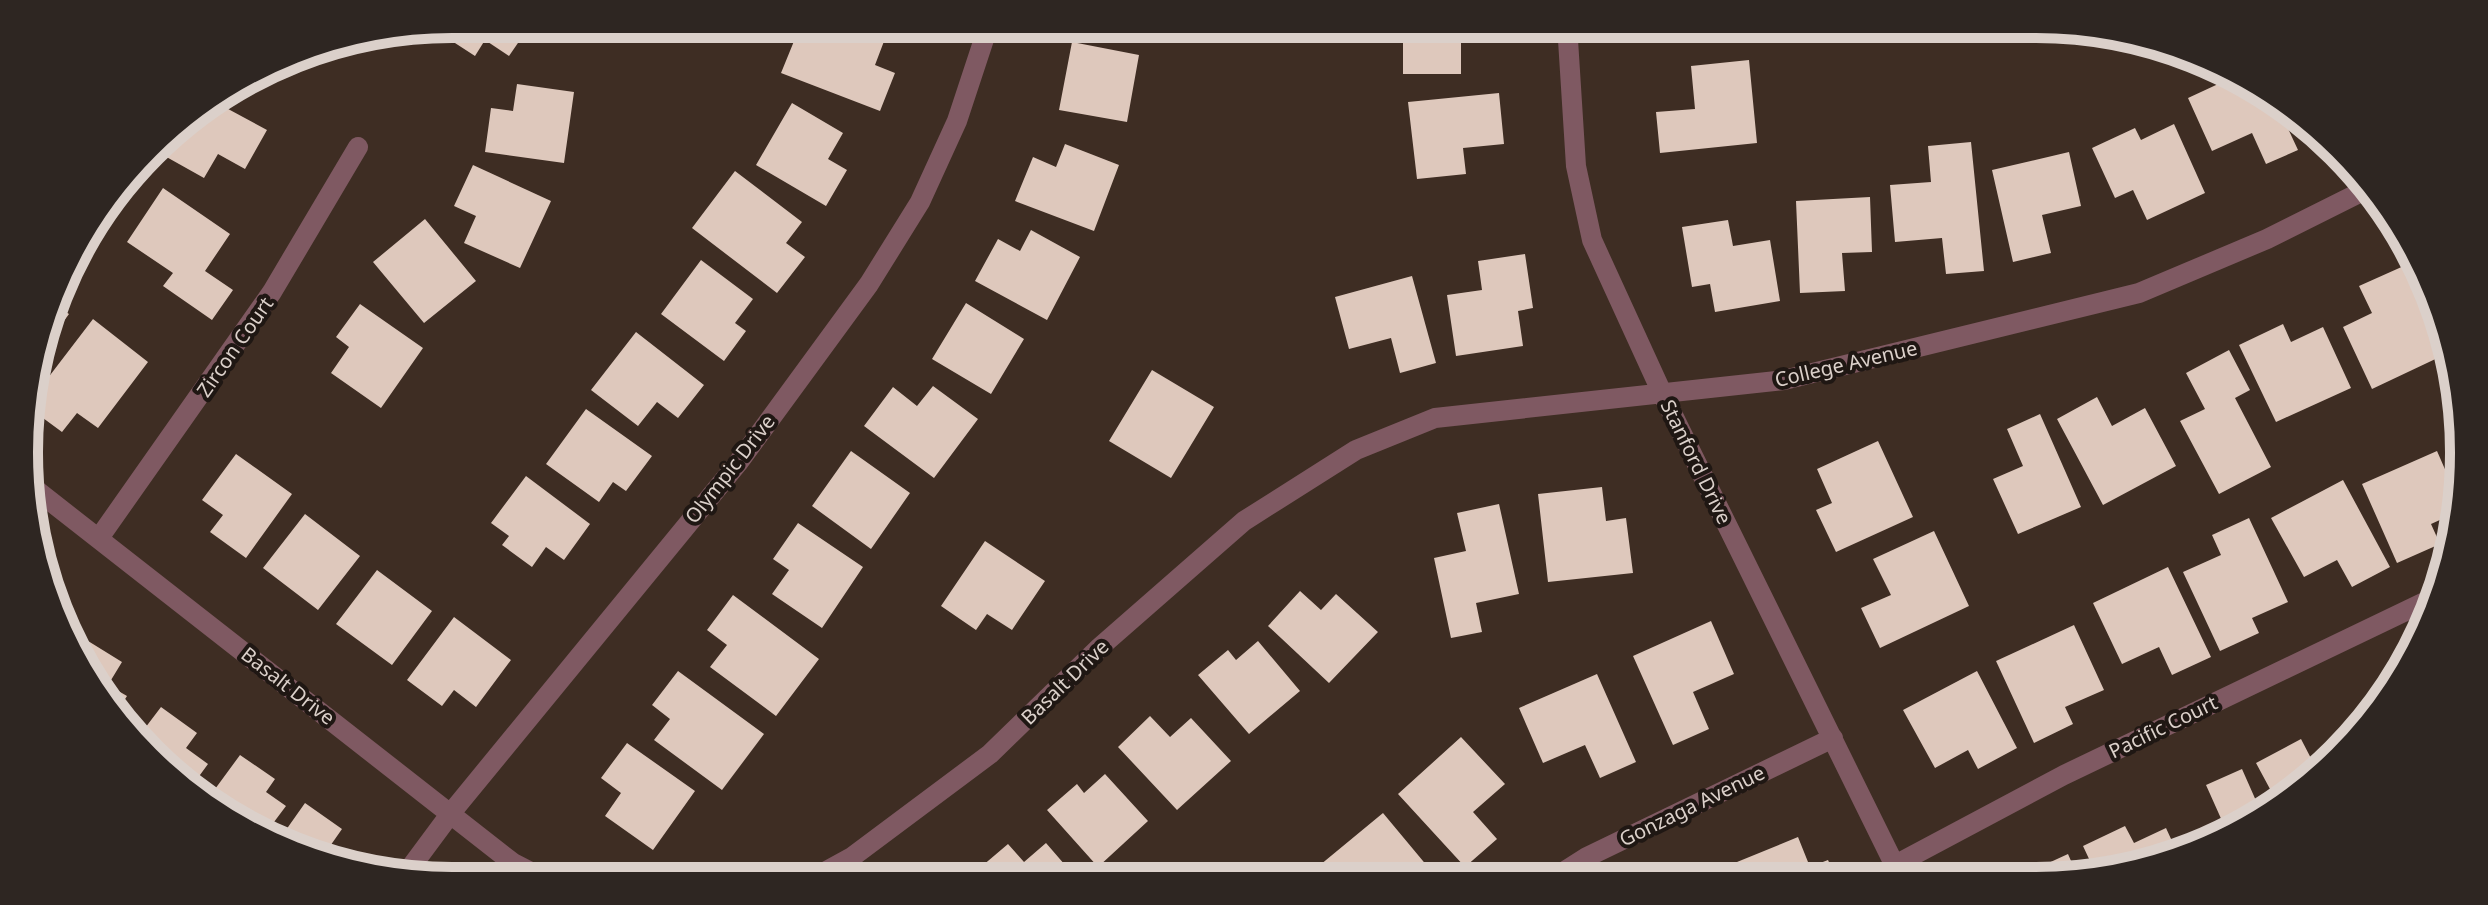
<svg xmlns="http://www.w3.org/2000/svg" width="2488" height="905" font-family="'Noto Sans',sans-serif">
  <rect width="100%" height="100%" fill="#3e2d23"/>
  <path fill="#dec8bc" d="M453,24H531L509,56L485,40L475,56L438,32L442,26Z
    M801,24H854L886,36L875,65L895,73L880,111L781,73Z
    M1119,24H1156L1154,33Z
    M1403,24H1499V32L1461,33V74H1403Z
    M1692,24H1739L1738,32Z
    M1976,24H2036L2074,31L1977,34Z
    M1072,42L1139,55L1127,122L1059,110Z
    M1749,60L1757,143L1660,153L1656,112L1695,109L1691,66Z
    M2229,79L2276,103L2298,150L2266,164L2252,133L2212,151L2188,98Z
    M517,84L574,92L564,163L485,152L491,108L513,111Z
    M1499,93L1504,144L1463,148L1466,174L1417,179L1408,102Z
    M217,103L267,130L245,169L218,154L204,178L154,150L170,130Z
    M792,103L843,133L828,159L847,170L826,206L756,165Z
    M2174,124L2205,193L2147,220L2133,190L2115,198L2092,148L2135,128L2141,140Z
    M1971,142L1984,271L1946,274L1942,238L1895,242L1890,185L1931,182L1928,146Z
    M1065,144L1119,165L1094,231L1015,201L1033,157L1056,167Z
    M2069,152L2081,206L2042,215L2051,253L2013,262L1992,170Z
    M473,165L551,201L520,268L464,243L476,216L454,206Z
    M735,171L802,222L786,243L805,257L777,293L692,228Z
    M163,188L230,234L205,271L233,290L212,320L163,286L173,273L127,242Z
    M1870,197L1872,252L1842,253L1845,291L1800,293L1796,201Z
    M425,219L476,281L424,323L373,262Z
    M1728,220L1733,246L1770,240L1780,301L1715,312L1710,284L1692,287L1682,227Z
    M1031,230L1080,257L1047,320L975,281L998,239L1020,251Z
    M1525,254L1533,308L1518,311L1523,346L1456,356L1447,295L1482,290L1478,261Z
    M701,260L753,299L735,323L746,331L724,361L661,314Z
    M2406,265L2446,354L2372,389L2343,327L2372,313L2359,286Z
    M1412,276L1436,363L1400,373L1391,338L1349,349L1335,297Z
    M966,303L1024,339L991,394L932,359Z
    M360,304L423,348L381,408L331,373L349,347L336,337Z
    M58,307L69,314L45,347Z
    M93,319L148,362L98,428L77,413L62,432L28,407V404Z
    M2283,324L2291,342L2323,327L2351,388L2276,422L2239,345Z
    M636,332L704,385L678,418L657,402L638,426L591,390Z
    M2229,350L2250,390L2235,398L2271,467L2219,494L2180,421L2205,409L2186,373Z
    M1152,370L1214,407L1171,478L1109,441Z
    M933,386L978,419L934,478L864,426L893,387L917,406Z
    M2097,397L2112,426L2145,408L2176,466L2103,505L2057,419Z
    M586,409L652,456L626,491L613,482L599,502L546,464Z
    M2040,414L2081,507L2018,534L1993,479L2023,466L2007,429Z
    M2458,426L2456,455L2446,431Z
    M1878,441L1913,517L1836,552L1816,510L1832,503L1817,469Z
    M851,451L910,493L871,549L812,506Z
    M2437,451L2454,490L2453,514L2431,524L2440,544L2397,563L2362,484Z
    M236,454L292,494L246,558L210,532L223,515L202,500Z
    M526,476L590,524L564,560L546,547L532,567L502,545L509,536L491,523Z
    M2343,480L2390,567L2352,587L2337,560L2304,577L2271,518Z
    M1602,487L1606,521L1626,518L1633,573L1548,582L1538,494Z
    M1499,504L1519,594L1476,603L1482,632L1451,638L1434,558L1466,551L1457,513Z
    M305,514L360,556L318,610L263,568Z
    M2249,518L2288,602L2252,618L2259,633L2220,651L2183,572L2221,555L2212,535Z
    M798,523L863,567L822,628L772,594L789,570L773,559Z
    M1934,531L1969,606L1880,648L1861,608L1891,595L1873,559Z
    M985,541L1045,581L1012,630L987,614L976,630L941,606Z
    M2168,567L2211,657L2172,675L2159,647L2122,664L2093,603Z
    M377,570L432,611L392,665L336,624Z
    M1300,591L1321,610L1336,594L1378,632L1329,683L1268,626Z
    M733,595L819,659L776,716L710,667L727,645L707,630Z
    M454,617L511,660L476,707L454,690L442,706L407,680Z
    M1711,621L1734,674L1693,692L1709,729L1673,745L1633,656Z
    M2074,625L2104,690L2065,707L2073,724L2034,743L1996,661Z
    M80,636L122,662L108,685L127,696L117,712L96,690L76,643Z
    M1258,641L1300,691L1249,734L1198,675L1228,650L1236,660Z
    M678,671L764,734L722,790L654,740L670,719L652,705Z
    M1977,671L2017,748L1978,769L1968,750L1935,768L1903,710Z
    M1597,674L1636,762L1600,778L1585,745L1543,763L1519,708Z
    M161,707L197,733L186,748L208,764L189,790L139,736Z
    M1150,716L1170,737L1191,718L1231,761L1177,810L1118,747Z
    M1461,737L1505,784L1473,812L1497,839L1465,867L1398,794Z
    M2301,739L2315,766L2333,757L2318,774L2277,802L2256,763Z
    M627,743L695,791L653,850L605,816L621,793L601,778Z
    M240,755L275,779L266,792L286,806L268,830L207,800Z
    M2242,769L2261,812L2225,837L2198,845L2194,836L2223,823L2206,785Z
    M1105,774L1148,821L1098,867L1047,810L1077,784L1084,793Z
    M305,803L342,829L328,849L351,865L349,867L341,866L281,837Z
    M1383,813L1438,879H1332L1320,865Z
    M2125,826L2134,843L2166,828L2177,852L2097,876L2083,846Z
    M1798,837L1810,867L1828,860L1836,878H1744L1737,862Z
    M1046,843L1078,880H982L975,872L1008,844L1024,862Z
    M2068,854L2078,877H2023L2022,875Z"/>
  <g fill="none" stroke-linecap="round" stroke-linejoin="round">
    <path stroke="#7f5962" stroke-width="20" d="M1567,24L1576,166L1592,240L1662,393L1901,878
      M31,486L513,863L548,881
      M99,538L272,292L358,147
      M1895,865L2064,775L2435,597
      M405,875L451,813L738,463L869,284L920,202L957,121L989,24
      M1554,878L1587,857L1833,738
      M810,880L852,857L990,754L1100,647L1244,521L1356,450L1435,418L1784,380L2139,293L2267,239L2365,190"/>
  </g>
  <g text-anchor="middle" stroke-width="8" stroke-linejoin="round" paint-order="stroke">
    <g font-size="20" fill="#dbd0ca" stroke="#1f1713">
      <text transform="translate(235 347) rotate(-55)" y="7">Zircon Court</text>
      <text transform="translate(1846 364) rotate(-13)" y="7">College Avenue</text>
      <text transform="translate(1696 462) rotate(64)" y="7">Stanford Drive</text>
      <text transform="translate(730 469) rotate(-52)" y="7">Olympic Drive</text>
      <text transform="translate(1065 682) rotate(-44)" y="7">Basalt Drive</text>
      <text transform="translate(288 686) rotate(38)" y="7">Basalt Drive</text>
      <text transform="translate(2163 727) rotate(-26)" y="7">Pacific Court</text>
      <text transform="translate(1692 806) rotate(-26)" y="7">Gonzaga Avenue</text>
    </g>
  </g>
  <path d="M0 0H2488V905H0ZM452 38H2036A414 414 0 0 1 2450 452V453A414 414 0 0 1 2036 867H452A414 414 0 0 1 38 453V452A414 414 0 0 1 452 38Z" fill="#2e2622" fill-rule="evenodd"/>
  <path fill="none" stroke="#dbd0ca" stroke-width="10" d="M452 38H2036A414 414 0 0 1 2450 452V453A414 414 0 0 1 2036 867H452A414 414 0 0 1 38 453V452A414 414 0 0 1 452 38Z"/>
</svg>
